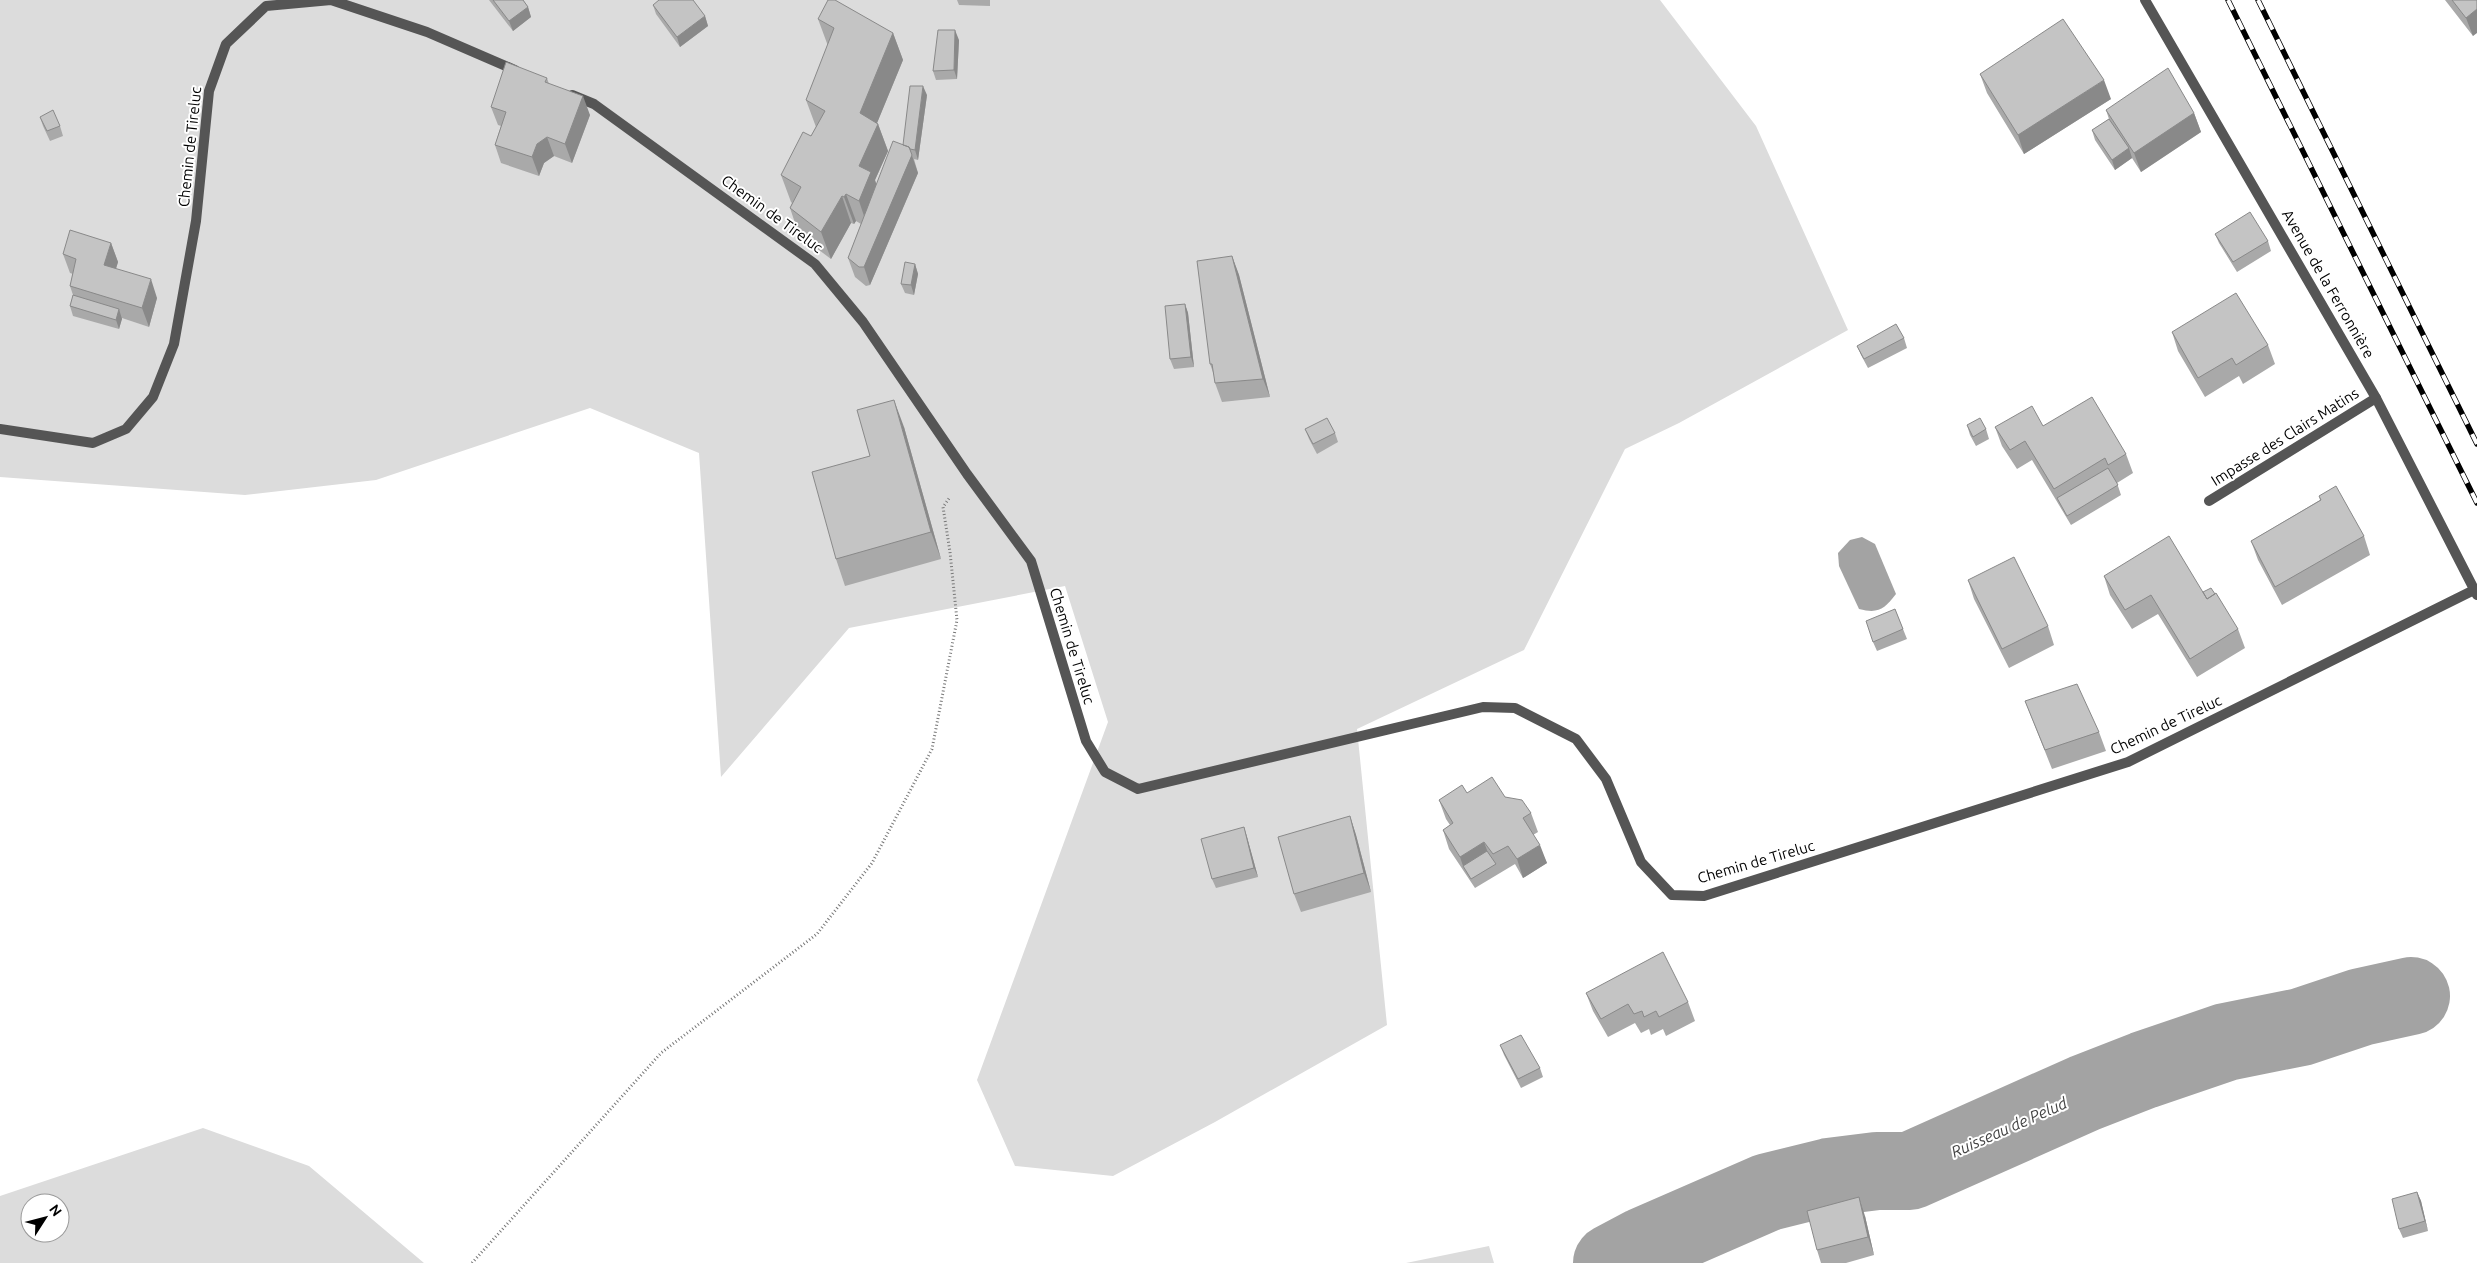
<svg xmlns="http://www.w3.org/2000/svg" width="2477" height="1263" font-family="Ubuntu,sans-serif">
  <rect width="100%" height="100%" fill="#fff"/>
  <path fill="#dcdcdc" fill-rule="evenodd" d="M0,0H1660L1756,126L1848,330L1679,423L1625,449L1524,650L1357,729L1387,1025L1215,1122L1113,1176L1015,1166L977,1080L1108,722L1065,586L849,628L721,777L699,453L590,408L376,480L245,495L0,477Z
    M203,1128L309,1166L424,1263H0V1196ZM30,1203H60V1233H30Z
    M1489,1246L1494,1263H1406Z"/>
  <path fill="#a3a3a3" d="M1862,537L1875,544L1896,594C1884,609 1879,614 1859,609L1839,566L1838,553L1850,540Z"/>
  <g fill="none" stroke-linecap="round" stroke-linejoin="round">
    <path stroke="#a3a3a3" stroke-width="78" d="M1612,1263L1644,1246L1768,1192L1829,1177L1877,1171H1910L2085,1093L2144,1070L2226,1042L2301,1027L2361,1007L2411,996"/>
    <path stroke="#777" stroke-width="3" stroke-dasharray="1 2.5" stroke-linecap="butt" d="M472,1263L661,1053L817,934L872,863L932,749L957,620L950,552L943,507L950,497"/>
    <path stroke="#555" stroke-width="10" d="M2209,501L2376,398"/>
    <path stroke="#555" stroke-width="10" d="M2145,0L2376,398L2477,595
      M572,95L594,104L815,264L863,322L967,474L1031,561L1086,741L1105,772L1138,789L1483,707L1515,708L1576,739L1606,779L1641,862L1672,895L1704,896L2128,762L2474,590
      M0,429L93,443L126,429L153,397L174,344L196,221L209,91L226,44L266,6L331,0L427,32L515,70"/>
    <defs>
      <path id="rail" d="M2228,0L2477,503
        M2258,0L2477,444"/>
    </defs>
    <use href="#rail" stroke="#000" stroke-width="5.5"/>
    <use href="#rail" stroke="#fff" stroke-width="4" stroke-dasharray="11" stroke-linecap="butt"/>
  </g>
  <path fill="#a9a9a9" d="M489,0H523L528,7L531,17L513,31Z
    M957,0H990V6L959,5Z
    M2445,0H2477L2473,36Z
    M653,5L705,16L708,26L680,47L656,14Z
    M818,19L893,33L903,60L877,123L878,124L888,151L875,180L876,185L903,145L927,95L918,160L914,159L918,173L870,285L866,286L855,277L848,258L861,224L856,221L854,224L851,223L831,259L799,235L790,208L792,203L791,202L781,175L811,136L816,127L806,100L828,46Z
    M959,40L957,79L936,80L933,71Z
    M1980,74L2111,99L2024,154L1987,93Z
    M547,78L549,84L590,115L572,163L554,156L544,163L539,176L501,163L495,145L501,126L498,125L491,107Z
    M2106,110L2194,113L2201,132L2141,172L2132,158L2115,170L2095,140L2092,130L2109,119Z
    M40,117L60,126L63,136L50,141L43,126Z
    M2215,234L2268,241L2271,251L2237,272L2219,243Z
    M111,243L118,262L116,269L157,298L149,327L122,318L119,329L73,316L70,306L73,295L70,286L73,274L70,273L63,254Z
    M1232,256L1239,275L1270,397L1222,402L1215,383L1214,375L1210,364Z
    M915,264L918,274L914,295L905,293L901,284Z
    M1185,304L1188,313L1194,367L1174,369L1170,359Z
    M2172,332L2268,345L2275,364L2243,384L2239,376L2205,397L2178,351Z
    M1904,338L1907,348L1868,368L1861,355L1857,346Z
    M1967,425L1986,429L1989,439L1976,446L1970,435Z
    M2043,426L2126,454L2133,473L2117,483L2121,495L2071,525L2032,460L2017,469L2002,446L1995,427Z
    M904,427L941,559L845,586L836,559L870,456Z
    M1305,429L1335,433L1338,442L1317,454L1309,439Z
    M2319,496L2364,536L2370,555L2282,605L2258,560L2251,541L2320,500Z
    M2104,576L2203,592L2238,629L2245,648L2197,677L2158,614L2132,629L2110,595Z
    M1968,580L2048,626L2054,645L2009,668L1974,599Z
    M1895,609L1907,639L1877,651L1873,642Z
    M2025,701L2099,732L2106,751L2052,769Z
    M1467,793L1505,797L1531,813L1538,832L1533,835L1547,863L1523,878L1515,864L1475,888L1449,849L1443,830L1450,825L1446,819L1439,800Z
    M1350,816L1356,835L1371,892L1301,912L1294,894Z
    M1244,827L1247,837L1258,877L1216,888L1212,879Z
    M1586,993L1688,1002L1695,1021L1666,1036L1663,1029L1651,1035L1649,1029L1641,1033L1635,1023L1608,1037L1593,1011Z
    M1500,1045L1540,1068L1543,1077L1521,1088L1504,1055Z
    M2417,1192L2421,1201L2428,1231L2403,1238L2399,1229Z
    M1865,1216L1874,1255L1846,1263H1821L1817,1250Z"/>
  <path fill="#898989" d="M528,7L531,17L513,31L509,21Z
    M2477,9V33L2473,36L2466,18Z
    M705,16L708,26L680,47L677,37Z
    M955,30L959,40L957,79L954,70Z
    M893,33L903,60L870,140L860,113Z
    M2104,80L2111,99L2024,154L2018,135Z
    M923,86L927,95L918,160L915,150Z
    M583,96L590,115L572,163L565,144Z
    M2194,113L2201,132L2141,172L2134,153Z
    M878,124L888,151L875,180L881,198L868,228L859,201V166Z
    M547,137L554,156L544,163L539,176L532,157L537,144Z
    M909,147L918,173L870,285L864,267Z
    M2129,148L2132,158L2115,170L2112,160Z
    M846,194L856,221L854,224L844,197Z
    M842,196L851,223L831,259L821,232Z
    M111,243L118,262L111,284L104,265Z
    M1232,256L1239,275L1270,397L1263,379Z
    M915,264L918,274L914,295L911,285Z
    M151,279L157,298L149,327L142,308Z
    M1185,304L1188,313L1194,367L1191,357Z
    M119,309L122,319L119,329L116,320Z
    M894,400L904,427L941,559L931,532Z
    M1350,816L1356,835L1371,892L1364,873Z
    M1244,827L1247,837L1258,877L1254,868Z
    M1484,842L1491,861L1463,866L1460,857Z
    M1540,845L1547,863L1523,878L1517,859Z
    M2417,1192L2421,1201L2428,1231L2425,1221Z
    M1859,1197L1865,1216L1874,1255L1868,1237Z"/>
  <path fill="#c4c4c4" stroke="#898989" d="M493,0H523L528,7L509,21Z
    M659,0H693L705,16L677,37L653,5Z
    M828,0H835L893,33L860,113L878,124L859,166L871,172L859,201L846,194L844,197L842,196L821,232L790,208L801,187L781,175L803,132L811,136L825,111L806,100L834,28L818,19Z
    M2452,0H2477V9L2466,18Z
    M2063,19L2104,80L2018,135L1980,74Z
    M938,30H955L954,70L933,71Z
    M506,62L547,78L545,82L583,96L565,144L547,137L537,144L532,157L495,145L506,112L491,107Z
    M2168,68L2194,113L2134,153L2106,110Z
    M910,86H923L915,150L910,149L909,147L903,145Z
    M53,110L60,126L47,131L40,117Z
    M2109,119L2129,148L2112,160L2092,130Z
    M893,141L909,147L912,155L864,267H859L848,258Z
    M2250,212L2268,241L2233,262L2215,234Z
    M70,230L111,243L104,265L151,279L142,308L70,286L76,259L63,254Z
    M1232,256L1263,379L1215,383L1212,364H1210L1197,261Z
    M905,262L915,264L911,285L901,284Z
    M2236,293L2268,345L2236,365L2232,358L2198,378L2172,332Z
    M73,295L119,309L116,320L70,306Z
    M1185,304L1191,357L1170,359L1165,306Z
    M1896,324L1904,338L1864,359L1857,346Z
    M2092,397L2126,454L2108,465L2105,458L2054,489L2025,441L2010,450L1995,427L2032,406L2043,426Z
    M894,400L931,532L836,559L812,472L870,456L857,410Z
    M1327,418L1335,433L1313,444L1305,429Z
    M1980,418L1986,429L1973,437L1967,425Z
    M2108,468L2118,485L2067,516L2057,498Z
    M2336,486L2364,536L2275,587L2251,541L2321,500L2319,496Z
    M2169,536L2207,599L2216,593L2238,629L2190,659L2151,595L2125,610L2104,576Z
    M2014,557L2048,626L2002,649L1968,580Z
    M2211,588L2215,594L2207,599L2203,592Z
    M1895,609L1903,629L1873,642L1866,621Z
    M2077,684L2099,732L2045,750L2025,701Z
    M1492,777L1505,797L1522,800L1531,813L1523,818L1540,845L1517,859L1508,846L1493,854L1484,842L1460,857L1443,830L1453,823L1439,800L1462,785L1467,793Z
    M1350,816L1364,873L1294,894L1278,837Z
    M1244,827L1254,868L1212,879L1201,839Z
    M1487,851L1496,864L1471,879L1463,866Z
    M1663,952L1688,1002L1659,1017L1656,1011L1644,1017L1642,1011L1634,1014L1628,1004L1601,1019L1586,993Z
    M1521,1035L1540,1068L1518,1079L1500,1045Z
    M2417,1192L2425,1221L2399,1229L2392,1199Z
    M1859,1197L1868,1237L1817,1250L1807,1211Z"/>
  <g text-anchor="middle" stroke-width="4" stroke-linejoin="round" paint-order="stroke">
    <g font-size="15" fill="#000" stroke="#fff">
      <text transform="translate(190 147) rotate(-84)" y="5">Chemin de Tireluc</text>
      <text transform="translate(772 214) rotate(36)" y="5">Chemin de Tireluc</text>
      <text transform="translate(2328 284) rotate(60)" y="5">Avenue de la Ferronnière</text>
      <text transform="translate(2285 437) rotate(-32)" y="5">Impasse des Clairs Matins</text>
      <text transform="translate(1072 646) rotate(73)" y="5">Chemin de Tireluc</text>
      <text transform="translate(2166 725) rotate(-25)" y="5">Chemin de Tireluc</text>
      <text transform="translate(1756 862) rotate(-16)" y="5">Chemin de Tireluc</text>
    </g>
    <g font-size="16" font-style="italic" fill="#444" stroke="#fff">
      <text transform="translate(2009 1127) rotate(-24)" y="6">Ruisseau de Pelud</text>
    </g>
  </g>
  <g transform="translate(45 1218) rotate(54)"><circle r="24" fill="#ffffff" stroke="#999999"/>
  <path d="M0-4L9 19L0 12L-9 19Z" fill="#000000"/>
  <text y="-8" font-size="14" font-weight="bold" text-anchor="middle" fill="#000000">N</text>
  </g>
</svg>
